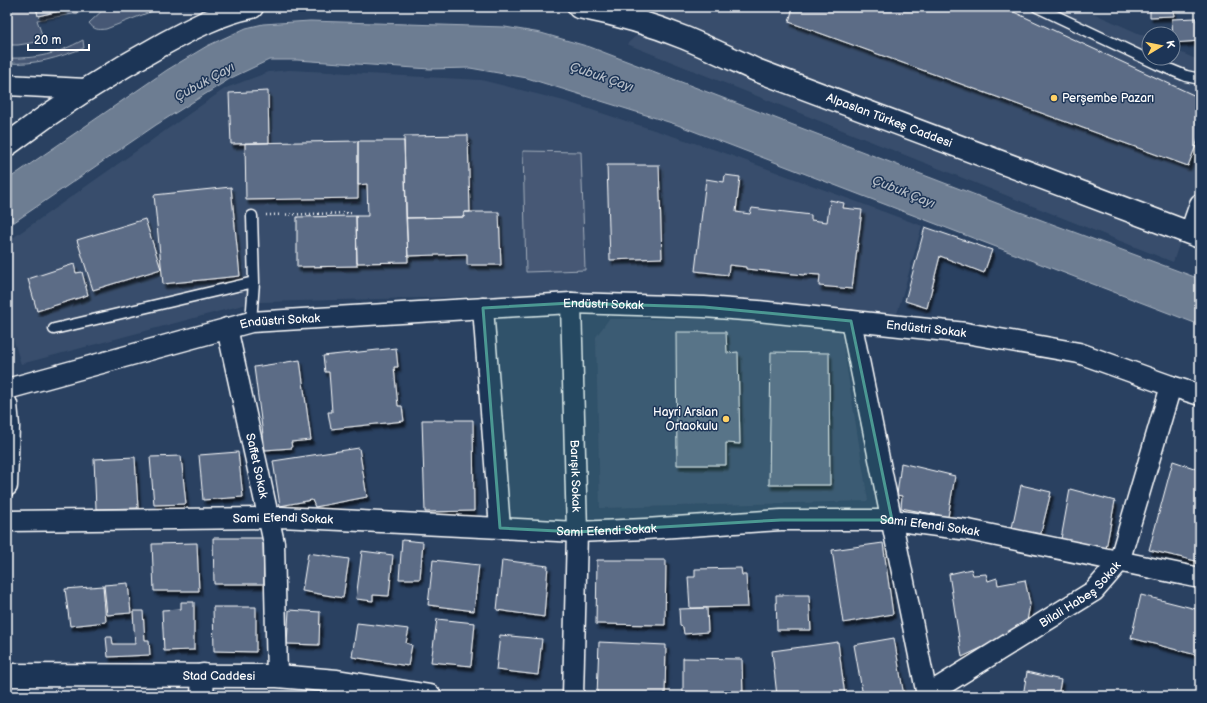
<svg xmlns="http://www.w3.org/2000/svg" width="1207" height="703" font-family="'Balsamiq Sans',sans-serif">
  <defs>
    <filter id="shadow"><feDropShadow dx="2.5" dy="4.5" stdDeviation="1" flood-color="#0009"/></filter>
  </defs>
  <rect width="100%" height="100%" fill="#2a4161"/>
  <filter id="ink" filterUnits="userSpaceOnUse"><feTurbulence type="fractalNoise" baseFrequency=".025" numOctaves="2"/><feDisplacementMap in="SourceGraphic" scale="8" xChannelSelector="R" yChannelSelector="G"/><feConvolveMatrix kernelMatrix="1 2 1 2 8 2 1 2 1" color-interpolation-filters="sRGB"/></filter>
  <g filter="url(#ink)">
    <path fill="#394e6c" d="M668,7H1079L1149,38V58H1173V49L1200,61V184L1173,262L627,44Z
      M290,70L481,80L564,101L722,152L922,226L897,314L686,296L571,294L259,302L243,305L21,364L7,319V242L226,88L269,72Z
      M609,319H732L841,332L868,501L600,508L596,337Z"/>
    <path fill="#465975" stroke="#a2acba" d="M7,7H89L79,13L37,20L44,41L18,45H7Z
      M106,7H163L106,29C98,30 94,30 89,23Z
      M83,40L84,48C56,58 37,65 7,63V58C37,59 57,54 83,40Z
      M523,151L581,152L585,270L526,272Z"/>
    <path fill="#6d7d92" stroke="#a7b1be" d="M310,21L505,27L541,33L590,47L1020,212L1200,279V325L675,124L527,78L470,68L430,69L297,60H269L231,78L156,125L7,227V180L167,70L207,46L246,28L263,24Z"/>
    <path fill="#5b6c86" stroke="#fff" filter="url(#shadow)" d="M36,7H63L64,10L38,16Z
      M793,7H1003L1200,98V135L1188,166L789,22Z
      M1150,7H1173L1174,16L1150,17Z
      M1197,18V22H1200V41L1173,43L1172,19Z
      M268,91L269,143L231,144L229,93Z
      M468,135L470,212H464V217L406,218L404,136Z
      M358,141H404L408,262L357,263L356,216H368L367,184L358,185Z
      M358,141V198L246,200L245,143Z
      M607,165H659L662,258L610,260Z
      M725,175L740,177L736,212L750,214L752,208L811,215V220L827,222L830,200L844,203L843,208L862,210L852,289L819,286L820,275L805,274L804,275L746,269V267L729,265L728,275L695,271L706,179L724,182Z
      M231,187L240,276L163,284L154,195Z
      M464,212H499L501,265H467V254L408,256L406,218L464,217Z
      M356,216L357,266L297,267V217Z
      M145,219L161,269L93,290L77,240Z
      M925,227L992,250L984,273L940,256L927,308L905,301Z
      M74,264L76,273L82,272L88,295L37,311L28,279Z
      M676,332H726L727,353L738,352L740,444L726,443V465H677Z
      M396,348L398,367H394L398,406H402L404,421L331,429L328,412H332L329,372H325L323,356Z
      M771,352L829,353L830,485H769Z
      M300,360L311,440L291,442L292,448L265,450L254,367Z
      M422,420H473L474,511L425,512Z
      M359,448L367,497L315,507L312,500L280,506L273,461Z
      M238,452L243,497L203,500L199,455Z
      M181,456L186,504L154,505L150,457Z
      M135,457L138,508L96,509L94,459Z
      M1173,461L1200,470V562L1149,550Z
      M901,463L955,476L948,517L901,508L902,496L897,495Z
      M1021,485L1051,492L1040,537L1012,528Z
      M1070,489L1115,501L1106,549L1061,539Z
      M213,538H263L264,584H214Z
      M402,540L423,542L420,579H399Z
      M197,543L199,591H154L152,544Z
      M883,543L893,614L843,623L832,550Z
      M362,551L393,555L389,596L373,595V601L356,599Z
      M308,553L349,559L343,598L302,591Z
      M433,560L479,565L474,611L428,605Z
      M502,560L548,566L544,617L497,610Z
      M597,560H666L665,625L596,624Z
      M741,568L742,575H746L748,607L690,608L688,577H695V569Z
      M971,569L973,575L986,574L988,581L997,578L998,585L1025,580L1030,604L1026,627L962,657L949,574Z
      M128,583L131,613L107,615L104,585Z
      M103,586L106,622L70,626L65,589Z
      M776,595H809L811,630H777Z
      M1141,595L1200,610V656L1131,638Z
      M181,602H194V650L164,651L162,610L181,609Z
      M213,607H256V652L214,651Z
      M707,608L708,632L684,634L683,627L680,626L679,609Z
      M289,610L320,612L319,645L287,644Z
      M133,611H143L145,640H149L150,655L108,657L106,637H112L113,644H135Z
      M437,619L475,623L471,666L431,662Z
      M357,623L409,629L406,643L412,645L408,666L352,657Z
      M500,635L542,639L538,675L496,670Z
      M894,638L904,696H863L854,645Z
      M599,642L666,645L665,696H597Z
      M838,642L845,696H777L772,651Z
      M683,658L742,659L743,696H683Z
      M1027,672L1061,680L1058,696H1023Z"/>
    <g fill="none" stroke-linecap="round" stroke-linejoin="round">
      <defs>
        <path id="lane" d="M1037,7L1157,64L1186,76L1200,79
          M251,322L254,282L252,216
          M54,329L254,282"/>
        <g id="street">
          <path d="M7,85L85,89"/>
          <path d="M1190,233L1200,204"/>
          <path id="s1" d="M571,303L577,532L573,696"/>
          <path d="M483,308L500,528"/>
          <path d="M851,321L927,695"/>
          <path id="s2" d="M227,328L274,543L277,676"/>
          <path id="s3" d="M7,389L251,322L571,303L704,307L758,311L966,333L1079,353L1171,386L1200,395"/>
          <path d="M7,404L9,426L7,486"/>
          <path id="s4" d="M7,521L269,518L281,517L577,532L645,529L781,520H892L968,530L1200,578"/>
          <path id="s5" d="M925,696L1094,591L1119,562L1171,386"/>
        </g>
        <g id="secondary">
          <path id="s6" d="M579,7C615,14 651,24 685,38C709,48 732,59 756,70L1200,237"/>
          <path d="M7,145C57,107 110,73 165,43C193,28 221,13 252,7"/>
          <path id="s7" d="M7,675L277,676L337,681L430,696"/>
          <path d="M202,696L203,675"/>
        </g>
      </defs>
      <use href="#lane" stroke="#fff" stroke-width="13"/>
      <use href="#street" stroke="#fff" stroke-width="23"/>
      <use href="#secondary" stroke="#fff" stroke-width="25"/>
      <path stroke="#fff" stroke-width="2.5" stroke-dasharray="1 3" stroke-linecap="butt" d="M266,215L351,213"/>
      <use href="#lane" stroke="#1d3557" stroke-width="10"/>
      <use href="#street" stroke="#1d3557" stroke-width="20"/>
      <use href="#secondary" stroke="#1d3557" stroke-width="22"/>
    </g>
  </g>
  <path fill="#4b9892" fill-opacity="0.2" stroke="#4b9892" stroke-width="3" stroke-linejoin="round" d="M571,303L704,307L851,321L892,520H781L577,532L500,528L483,308Z"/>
  <g fill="#ffd166" stroke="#1d3557" stroke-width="1.5">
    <circle cx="1054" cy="98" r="4"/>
    <circle cx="726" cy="419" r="4"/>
  </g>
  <g text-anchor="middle" stroke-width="3" stroke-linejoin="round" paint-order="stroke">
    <g font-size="12" fill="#fff" stroke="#1d3557" text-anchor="start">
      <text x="1062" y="102">Perşembe Pazarı</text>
      <text x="718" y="416" text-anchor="end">Hayri Arslan<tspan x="718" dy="14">Ortaokulu</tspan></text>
    </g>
    <g font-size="12" fill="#fff" stroke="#1d3557">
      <text dy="4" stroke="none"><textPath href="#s6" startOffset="331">Alpaslan Türkeş Caddesi</textPath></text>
      <text dy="4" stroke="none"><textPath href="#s3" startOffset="606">Endüstri Sokak</textPath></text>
      <text dy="4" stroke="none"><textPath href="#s3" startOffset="282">Endüstri Sokak</textPath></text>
      <text dy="4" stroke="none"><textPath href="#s3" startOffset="930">Endüstri Sokak</textPath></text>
      <text dy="4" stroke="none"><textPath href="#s2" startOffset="141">Saffet Sokak</textPath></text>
      <text dy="4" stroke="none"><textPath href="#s1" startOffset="173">Barışık Sokak</textPath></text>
      <text dy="4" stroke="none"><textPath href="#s4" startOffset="276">Sami Efendi Sokak</textPath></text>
      <text dy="4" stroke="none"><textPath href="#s4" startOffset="924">Sami Efendi Sokak</textPath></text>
      <text dy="4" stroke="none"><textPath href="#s4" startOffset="600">Sami Efendi Sokak</textPath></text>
      <text dy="4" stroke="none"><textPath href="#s5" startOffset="186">Bilali Habeş Sokak</textPath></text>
      <text dy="4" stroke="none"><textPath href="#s7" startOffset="212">Stad Caddesi</textPath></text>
    </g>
    <g font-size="13" font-style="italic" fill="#b6bec8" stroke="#1d3557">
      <text transform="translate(602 76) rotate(19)" y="5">Çubuk Çayı</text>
      <text transform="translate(204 81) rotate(-29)" y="5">Çubuk Çayı</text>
      <text transform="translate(904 191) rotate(22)" y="5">Çubuk Çayı</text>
    </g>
  </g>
  <rect width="1207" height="703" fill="none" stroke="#1d3557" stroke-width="24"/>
  <rect x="12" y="12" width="1183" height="679" fill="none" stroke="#fff" stroke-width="1.5" filter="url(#ink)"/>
  <g transform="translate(1161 46) rotate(80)"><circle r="19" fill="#1d3557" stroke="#77869a"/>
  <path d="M0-3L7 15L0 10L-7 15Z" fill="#ffd166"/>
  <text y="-6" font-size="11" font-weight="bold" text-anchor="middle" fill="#ffffff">K</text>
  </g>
  <path d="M28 44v6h61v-6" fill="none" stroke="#ffffff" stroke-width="2"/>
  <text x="34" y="44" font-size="12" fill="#ffffff" stroke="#1d3557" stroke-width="3" paint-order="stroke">20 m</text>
</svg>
